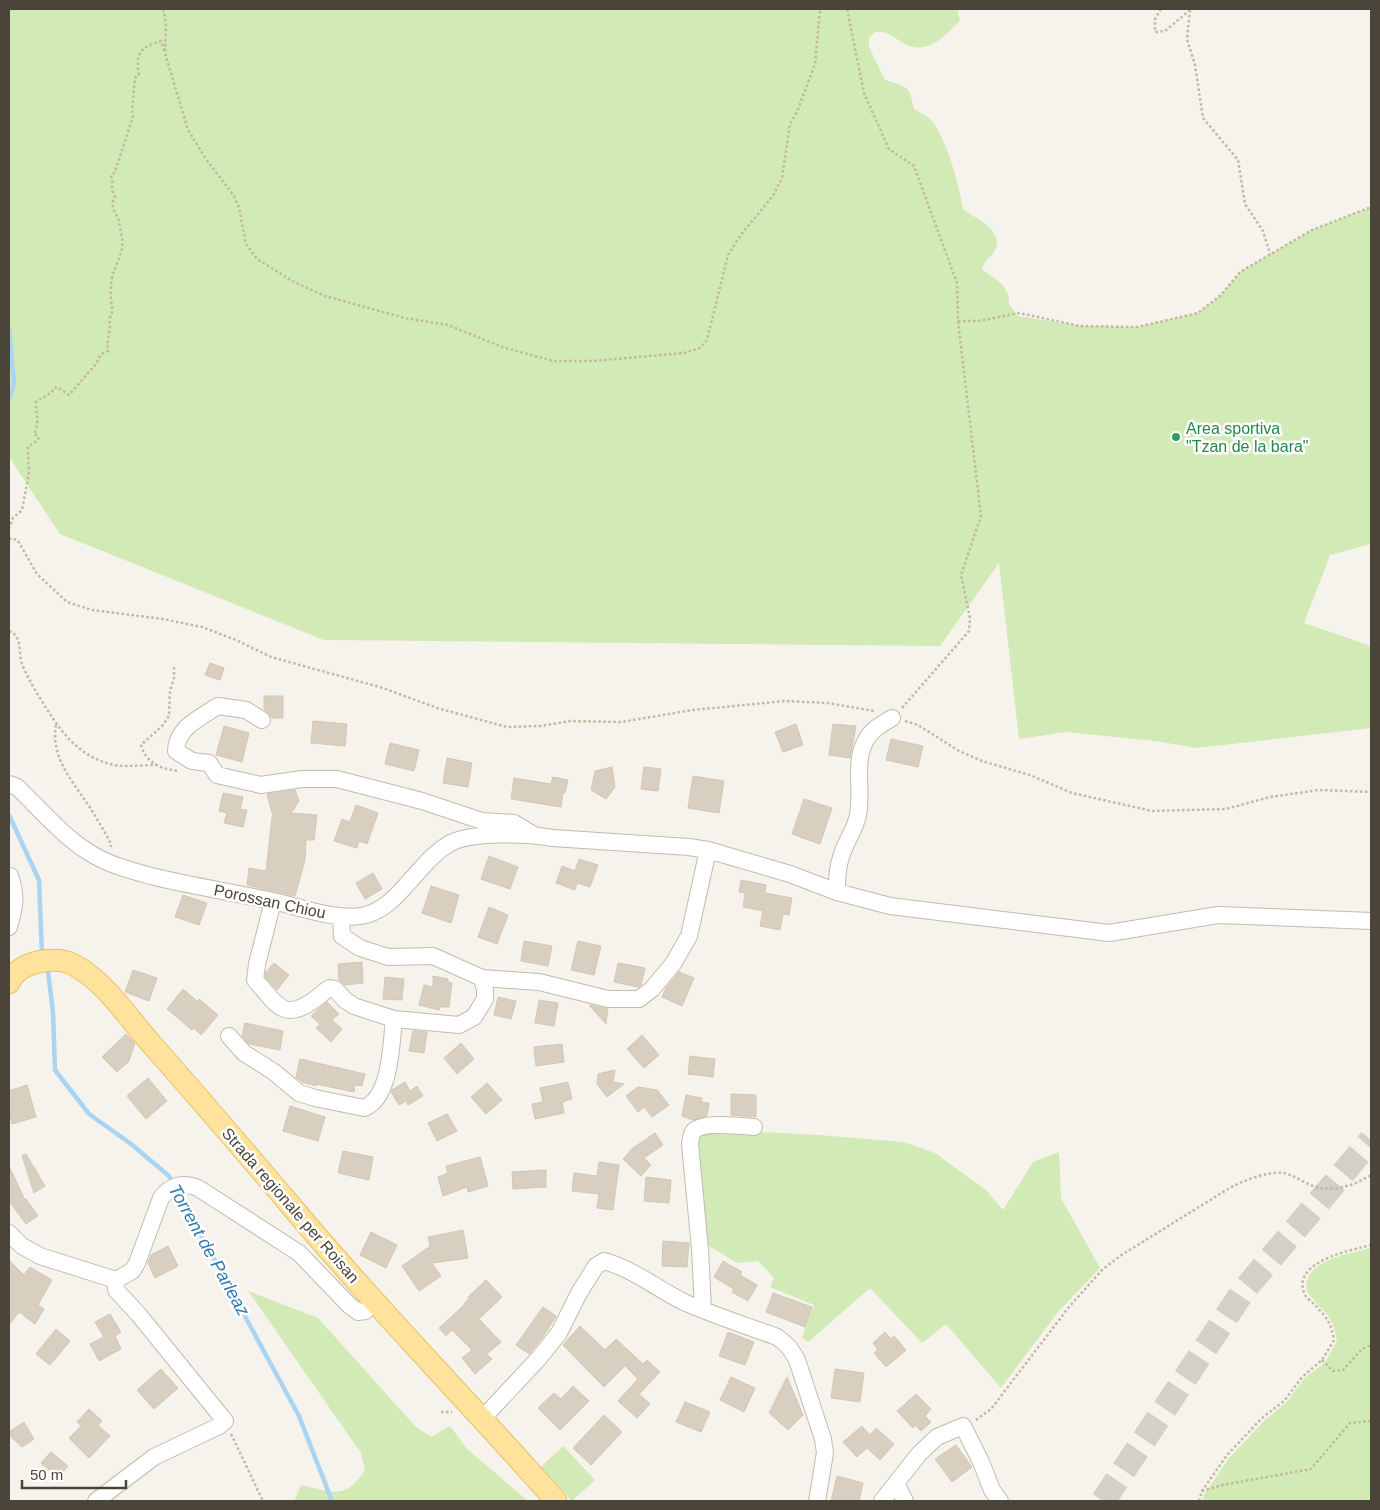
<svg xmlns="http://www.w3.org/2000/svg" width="1380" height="1510" font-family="Helvetica,sans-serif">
  <rect width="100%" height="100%" fill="#f6f3ec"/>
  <path fill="#d2eab5" d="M9,9H957L960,21C942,38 926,58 900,41C891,36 886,31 875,32L869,38V47L885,80C908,87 909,85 914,109C920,113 927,116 931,120C947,139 959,185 963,209C975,218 1005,231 995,250C991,258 985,258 982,269C995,280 1010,285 1009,304L1018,316L1080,326L1137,327L1198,313L1221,295L1240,272L1312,230L1371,207V544L1330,555L1304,623L1371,646V728L1197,748L1155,741L1066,732L1019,739L999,563L940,646L324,640L60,534L9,457Z
    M705,1129L819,1135L904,1142L935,1153L986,1190L1003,1210L1033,1162L1059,1152L1061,1198L1100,1268L1058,1312L1001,1388L946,1324L922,1343L870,1288L808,1342L802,1337L814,1305L770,1287L774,1278L758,1261L737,1263L704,1243L696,1142Z
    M1371,1248V1501H1202L1205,1493L1230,1457L1264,1421L1286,1403L1304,1379L1325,1362L1337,1341C1334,1324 1331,1317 1318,1305C1315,1301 1311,1297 1308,1293C1306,1290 1306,1286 1307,1282C1311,1259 1352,1253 1371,1248Z
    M248,1291L318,1318L416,1427L431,1437L450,1426L466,1448L528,1501H294L301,1485C332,1492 345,1501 365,1470L361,1453Z
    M563,1446L595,1480L572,1501L541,1467Z"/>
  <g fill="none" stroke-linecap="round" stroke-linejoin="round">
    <path stroke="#a9d4f2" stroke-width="4.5" d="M9,329L14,384L9,400
      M9,815L39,880L42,954
      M48,971L53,1013L55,1070L89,1114L131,1144L169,1176L299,1416L332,1501"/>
  </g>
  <path fill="#d8cfc1" stroke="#d3c7b4" d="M210,663L224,668L220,680L205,675Z
    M264,696H283V718H272L271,715L264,709Z
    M313,721L347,724L345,746L311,743Z
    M796,724L803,745L783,752L775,732Z
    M833,724L856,726L850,758L829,755Z
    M224,726L249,733L242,762L216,755Z
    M891,739L923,746L918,767L886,760Z
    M390,743L419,750L414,771L385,764Z
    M447,758L472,763L468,787L443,783Z
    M612,767L615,787L606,799L591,790L595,771Z
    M644,767L661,769L658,791L641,789Z
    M693,776L724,781L719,813L688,808Z
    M553,777L568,780L565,793H563L561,807L511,799L514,778L551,784Z
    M295,790L299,801L291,813L317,815L314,840H306L305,860L295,896L247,885L249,868L266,871L272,817H273L267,794Z
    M223,793L243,797L240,809L247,810L243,827L224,823L227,813L219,811Z
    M804,799L832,808L820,844L792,834Z
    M356,805L378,813L367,844L359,841L357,848L334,841L342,819L350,822Z
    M489,856L518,867L510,889L481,879Z
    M579,859L598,865L590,887L577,883L575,890L556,883L562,866L575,871Z
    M373,873L382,889L365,899L356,883Z
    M741,880L766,885L765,893L792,898L789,915L783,914L780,930L760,926L763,911L743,907L745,893L739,892Z
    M431,886L459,895L451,923L422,913Z
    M183,895L207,903L199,925L175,917Z
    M489,907L508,915L497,944L478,937Z
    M524,941L552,946L548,966L521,961Z
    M578,941L601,946L594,975L571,970Z
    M362,962L363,983L345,985L339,980L338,964Z
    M274,963L289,975L277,990L265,977L266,972Z
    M618,963L645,968L641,985L638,987L614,982Z
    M133,970L157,978L149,1001L125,992Z
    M679,972L694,978L682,1006L662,997L666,988Z
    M433,976L448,979V982L452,983L449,1007H440L439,1010L419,1005L424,985L433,987Z
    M385,977L404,979L402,1000L383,999Z
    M183,989L197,1001L199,999L218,1015L201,1035L194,1028L192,1030L167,1009Z
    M498,997L516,1001L511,1019L494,1015Z
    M539,1000L558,1003L554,1026L535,1023Z
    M327,1002L339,1014L332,1020L342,1029L331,1042L316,1028L320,1024L311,1016Z
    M589,1005L608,1009L606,1024Z
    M245,1023L283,1031L280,1050L249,1044L242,1036Z
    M413,1031L427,1032L424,1053L409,1051Z
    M126,1034L135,1043L129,1061L117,1072L102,1057Z
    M642,1035L659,1055L644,1068L627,1049Z
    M461,1043L474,1059L457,1074L444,1058Z
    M562,1044L564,1062L536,1066L534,1047Z
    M690,1056L715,1059L713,1077L688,1074Z
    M300,1059L365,1074L362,1086L355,1085L354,1092L316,1084V1086L302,1082L296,1077Z
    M615,1070L613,1082L624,1084L607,1097L597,1084L598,1074Z
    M148,1078L167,1101L146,1119L127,1096Z
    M405,1082L410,1091L417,1086L423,1096L408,1105L406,1101L399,1105L391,1092L392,1090Z
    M568,1082L572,1099L562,1102L564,1113L535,1119L532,1104L543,1102L540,1088Z
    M487,1083L502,1100L486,1114L471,1097Z
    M27,1085L36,1117L12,1124L9,1113V1091Z
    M638,1087L657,1090L669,1105L652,1117L644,1107L638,1112L626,1096Z
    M731,1094L756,1095V1117L731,1115Z
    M686,1095L702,1098L701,1102L709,1103L707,1116L693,1120L682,1116Z
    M290,1106L325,1117L318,1141L283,1131Z
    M447,1114L457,1131L437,1141L428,1123Z
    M655,1133L663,1145L644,1158L651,1165L641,1176L623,1159L633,1148Z
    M343,1151L373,1157L369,1180L338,1173Z
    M26,1154L45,1186L34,1193L22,1156Z
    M480,1157L488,1186L468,1192L467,1187L443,1196L438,1177L448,1173L446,1166Z
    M599,1162L619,1165L613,1210L597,1208L599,1194L572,1191L574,1173L597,1176Z
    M9,1166L25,1200L26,1199L38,1216L26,1224L9,1201Z
    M546,1170V1187L513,1189L512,1172Z
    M646,1177L671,1180L669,1203L644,1201Z
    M463,1230L468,1258L432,1263L441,1276L419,1291L402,1266L430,1246L428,1237Z
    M371,1232L397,1245L386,1268L360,1255Z
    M663,1241L689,1243L687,1267L662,1266Z
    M168,1246L178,1266L155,1278L148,1263L151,1255Z
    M9,1260L24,1275L30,1267L52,1280L38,1305L44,1309L35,1324L19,1312L9,1325Z
    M723,1261L742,1272L740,1275L757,1285L748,1301L732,1292L734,1289L714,1277Z
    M486,1280L502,1297L479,1319L501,1342L487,1354L492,1359L475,1374L462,1358L472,1350L452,1330L446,1336L439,1328L462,1307L469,1298L468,1297Z
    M773,1293L812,1307L805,1327L766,1312Z
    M543,1307L556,1316L543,1337L529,1354L516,1345Z
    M110,1314L121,1332L115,1336L121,1349L99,1361L90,1344L104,1337L95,1322Z
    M580,1326L605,1350L616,1339L643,1364L647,1360L660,1372L639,1394L650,1404L637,1418L618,1401L638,1379L625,1366L604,1387L563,1345Z
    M56,1329L70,1341L50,1365L36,1354Z
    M728,1332L754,1342L745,1365L719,1356Z
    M885,1332L891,1339L894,1336L906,1350L886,1367L874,1353L878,1350L873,1343Z
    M161,1369L178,1388L154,1409L137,1390Z
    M835,1369L864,1373L860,1402L831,1398Z
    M731,1377L755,1388L744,1412L720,1400Z
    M787,1377L803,1415L788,1430L769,1413Z
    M573,1386L589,1401L560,1430L538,1408L554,1393L561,1399Z
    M916,1394L931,1409L925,1416L931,1422L921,1431L915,1425L913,1428L897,1411Z
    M685,1402L710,1412L701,1432L676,1422Z
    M89,1409L102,1421L98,1425L110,1436L89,1458L69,1438L81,1426L77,1422Z
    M604,1415L622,1432L591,1465L573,1448Z
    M24,1422L34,1439L22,1447L9,1435V1432Z
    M862,1426L870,1435L876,1428L894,1444L880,1460L867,1448L857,1457L843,1442Z
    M956,1445L972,1467L952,1482L935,1459Z
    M51,1452L68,1466L58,1478L41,1463Z
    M837,1476L863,1483L859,1501H831Z"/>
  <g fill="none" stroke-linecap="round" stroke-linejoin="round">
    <path stroke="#d4d0c8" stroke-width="25" stroke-dasharray="25 12" stroke-linecap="butt" d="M1103,1501L1244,1290L1371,1140"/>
    <defs>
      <path id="minor" d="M262,720L246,710L218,706C201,717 176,728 176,751L192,761L209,763L217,775L261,785L302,779H337L422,801L482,821L514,823L534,835
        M9,784L17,787C38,807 63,836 87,851C106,864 129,870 151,876C191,886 232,892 273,901C301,907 338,922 366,915C386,909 397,895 410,881C422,868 433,853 449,844C470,831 529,834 553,838L689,847L708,850L790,874L837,892L890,906L1109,933L1218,915L1371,921
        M9,876H10C17,896 15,907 9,927
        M837,892C837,879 837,867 842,854C846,841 855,830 858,815C863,791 853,762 866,740C872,729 882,724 892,718
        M273,901L257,964L255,980C275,1002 283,1023 314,1000C320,996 324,991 330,988L335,989L345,1000L354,1006L394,1019L459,1025L474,1017L485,999V990L482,978L433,956L388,957L360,948L342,936L341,917
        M482,978L539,982L608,999H639L652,989L673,964L689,936L708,850
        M229,1036L244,1053L274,1072L299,1093L315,1098L364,1108C391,1098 391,1044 394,1019
        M9,1233L22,1246L40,1256L116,1280L132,1271L137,1263L161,1198C170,1185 184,1182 198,1188L299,1253L349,1305L358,1312L365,1311L376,1302
        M703,1309L700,1249L690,1144C691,1140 691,1135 693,1132C700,1121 742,1126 754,1127
        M482,1419L539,1358L559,1333L579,1293L596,1266L604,1261C636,1270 658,1290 686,1303C716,1316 747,1326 777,1337C787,1344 791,1349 797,1360L823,1439L825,1453L817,1501
        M896,1483L905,1501
        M96,1501L154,1457L219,1426L225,1421L139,1315L116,1290V1280
        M882,1501L919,1454L937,1437L963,1426L981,1462L992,1490L1000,1501"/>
      <path id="major" d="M9,983C17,962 54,955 72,964C103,979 126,1015 148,1040C198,1097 248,1155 297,1213C380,1312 471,1404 556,1501"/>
    </defs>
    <use href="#minor" stroke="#c2bbae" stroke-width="18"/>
    <use href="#major" stroke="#e6c16a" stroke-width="23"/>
    <path stroke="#c4b79f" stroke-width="2.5" stroke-dasharray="2.5 2.5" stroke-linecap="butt" d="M163,9L166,23L165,53L188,130L206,159L234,196L239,208L246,244L257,259L294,282L325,296L405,318L448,325L502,347L553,361H593L684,353L700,348L707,340L728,255L740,236L773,196L782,178L790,124L797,112L815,64L820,9
      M847,9L864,93L889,149L914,166L957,283L958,321L981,516L961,575L970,618L969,631L902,708
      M1161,9L1155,19V32L1165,31L1190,10
      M1190,10L1187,39L1195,65L1203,118L1238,160L1245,204L1263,231L1270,254
      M958,321H979L1019,313L1080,326L1137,327L1198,313L1221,295L1240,272L1312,230L1371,207
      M9,529L13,518L22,510L29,473L28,447L38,440L39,437L34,434C40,421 36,416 36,402L52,392L53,389L57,387L69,395L96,364L101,354L108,351C106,337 112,332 109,319C114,311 112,309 111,301C110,294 111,280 113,274C117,261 126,249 121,233C120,229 120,223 118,218C114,210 110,206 115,197C110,188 114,184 111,176L115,172L133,116L132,113L135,78L139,75C135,54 140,47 161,41L165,52
      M9,539L12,538L18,541L37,574L67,602L92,610L163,619L202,627L236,640L271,657L383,688L437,708L507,727L540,726L571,721L621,722L693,710L785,701L828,703L874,711
      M9,551V552
      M9,631C23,636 18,653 22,664C27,676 33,687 40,698C58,728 77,757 114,765C127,767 143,765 156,765
      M174,667V678L170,691L169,716L162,726L141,745C146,763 161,769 178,771
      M905,721L918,725L959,751L982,761L1030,775L1072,793L1152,811L1226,809L1270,797L1319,790L1371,792
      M56,725C50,758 74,783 91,809C98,821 105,832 111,844V847
      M1322,1360L1333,1371L1343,1370L1362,1349L1371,1345
      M441,1412H452
      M976,1420L991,1409L1069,1307L1102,1270L1120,1256L1228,1189C1242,1181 1267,1171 1283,1173C1295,1175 1305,1184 1316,1187C1335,1192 1355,1185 1371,1175
      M231,1434L263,1501
      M1202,1491L1222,1485L1311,1469L1350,1423L1371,1421
      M1199,1501L1202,1491L1227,1455L1262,1418L1284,1401L1302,1377L1322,1360L1334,1340C1331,1322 1327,1318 1314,1304C1311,1301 1305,1297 1304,1293C1292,1261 1352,1250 1371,1245"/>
    <use href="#minor" stroke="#fff" stroke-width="16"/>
    <use href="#major" stroke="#ffe39c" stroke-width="21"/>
  </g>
  <circle fill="#2e9e5b" stroke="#fff" stroke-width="2" cx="1176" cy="437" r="5"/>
  <g text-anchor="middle" stroke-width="5" stroke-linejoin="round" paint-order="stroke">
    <g font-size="16" fill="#27864d" stroke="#fff" text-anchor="start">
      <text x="1186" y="434">Area sportiva<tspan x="1186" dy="18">"Tzan de la bara"</tspan></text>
    </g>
    <g font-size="16" fill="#4b4439" stroke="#fff">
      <text transform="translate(270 901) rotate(12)" y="6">Porossan Chiou</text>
      <text transform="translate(291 1205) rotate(49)" y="6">Strada regionale per Roisan</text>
    </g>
    <g font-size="18" font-style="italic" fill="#2e7ab2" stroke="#fff">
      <text transform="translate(209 1250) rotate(61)" y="6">Torrent de Parleaz</text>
    </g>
  </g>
  <rect width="1380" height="1510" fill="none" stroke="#4b4439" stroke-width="20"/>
  <path d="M22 1480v8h104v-8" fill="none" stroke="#4b4439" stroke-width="2.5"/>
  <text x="30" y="1480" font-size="15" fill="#4b4439" stroke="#ffffff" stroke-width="4" paint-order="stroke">50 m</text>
</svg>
